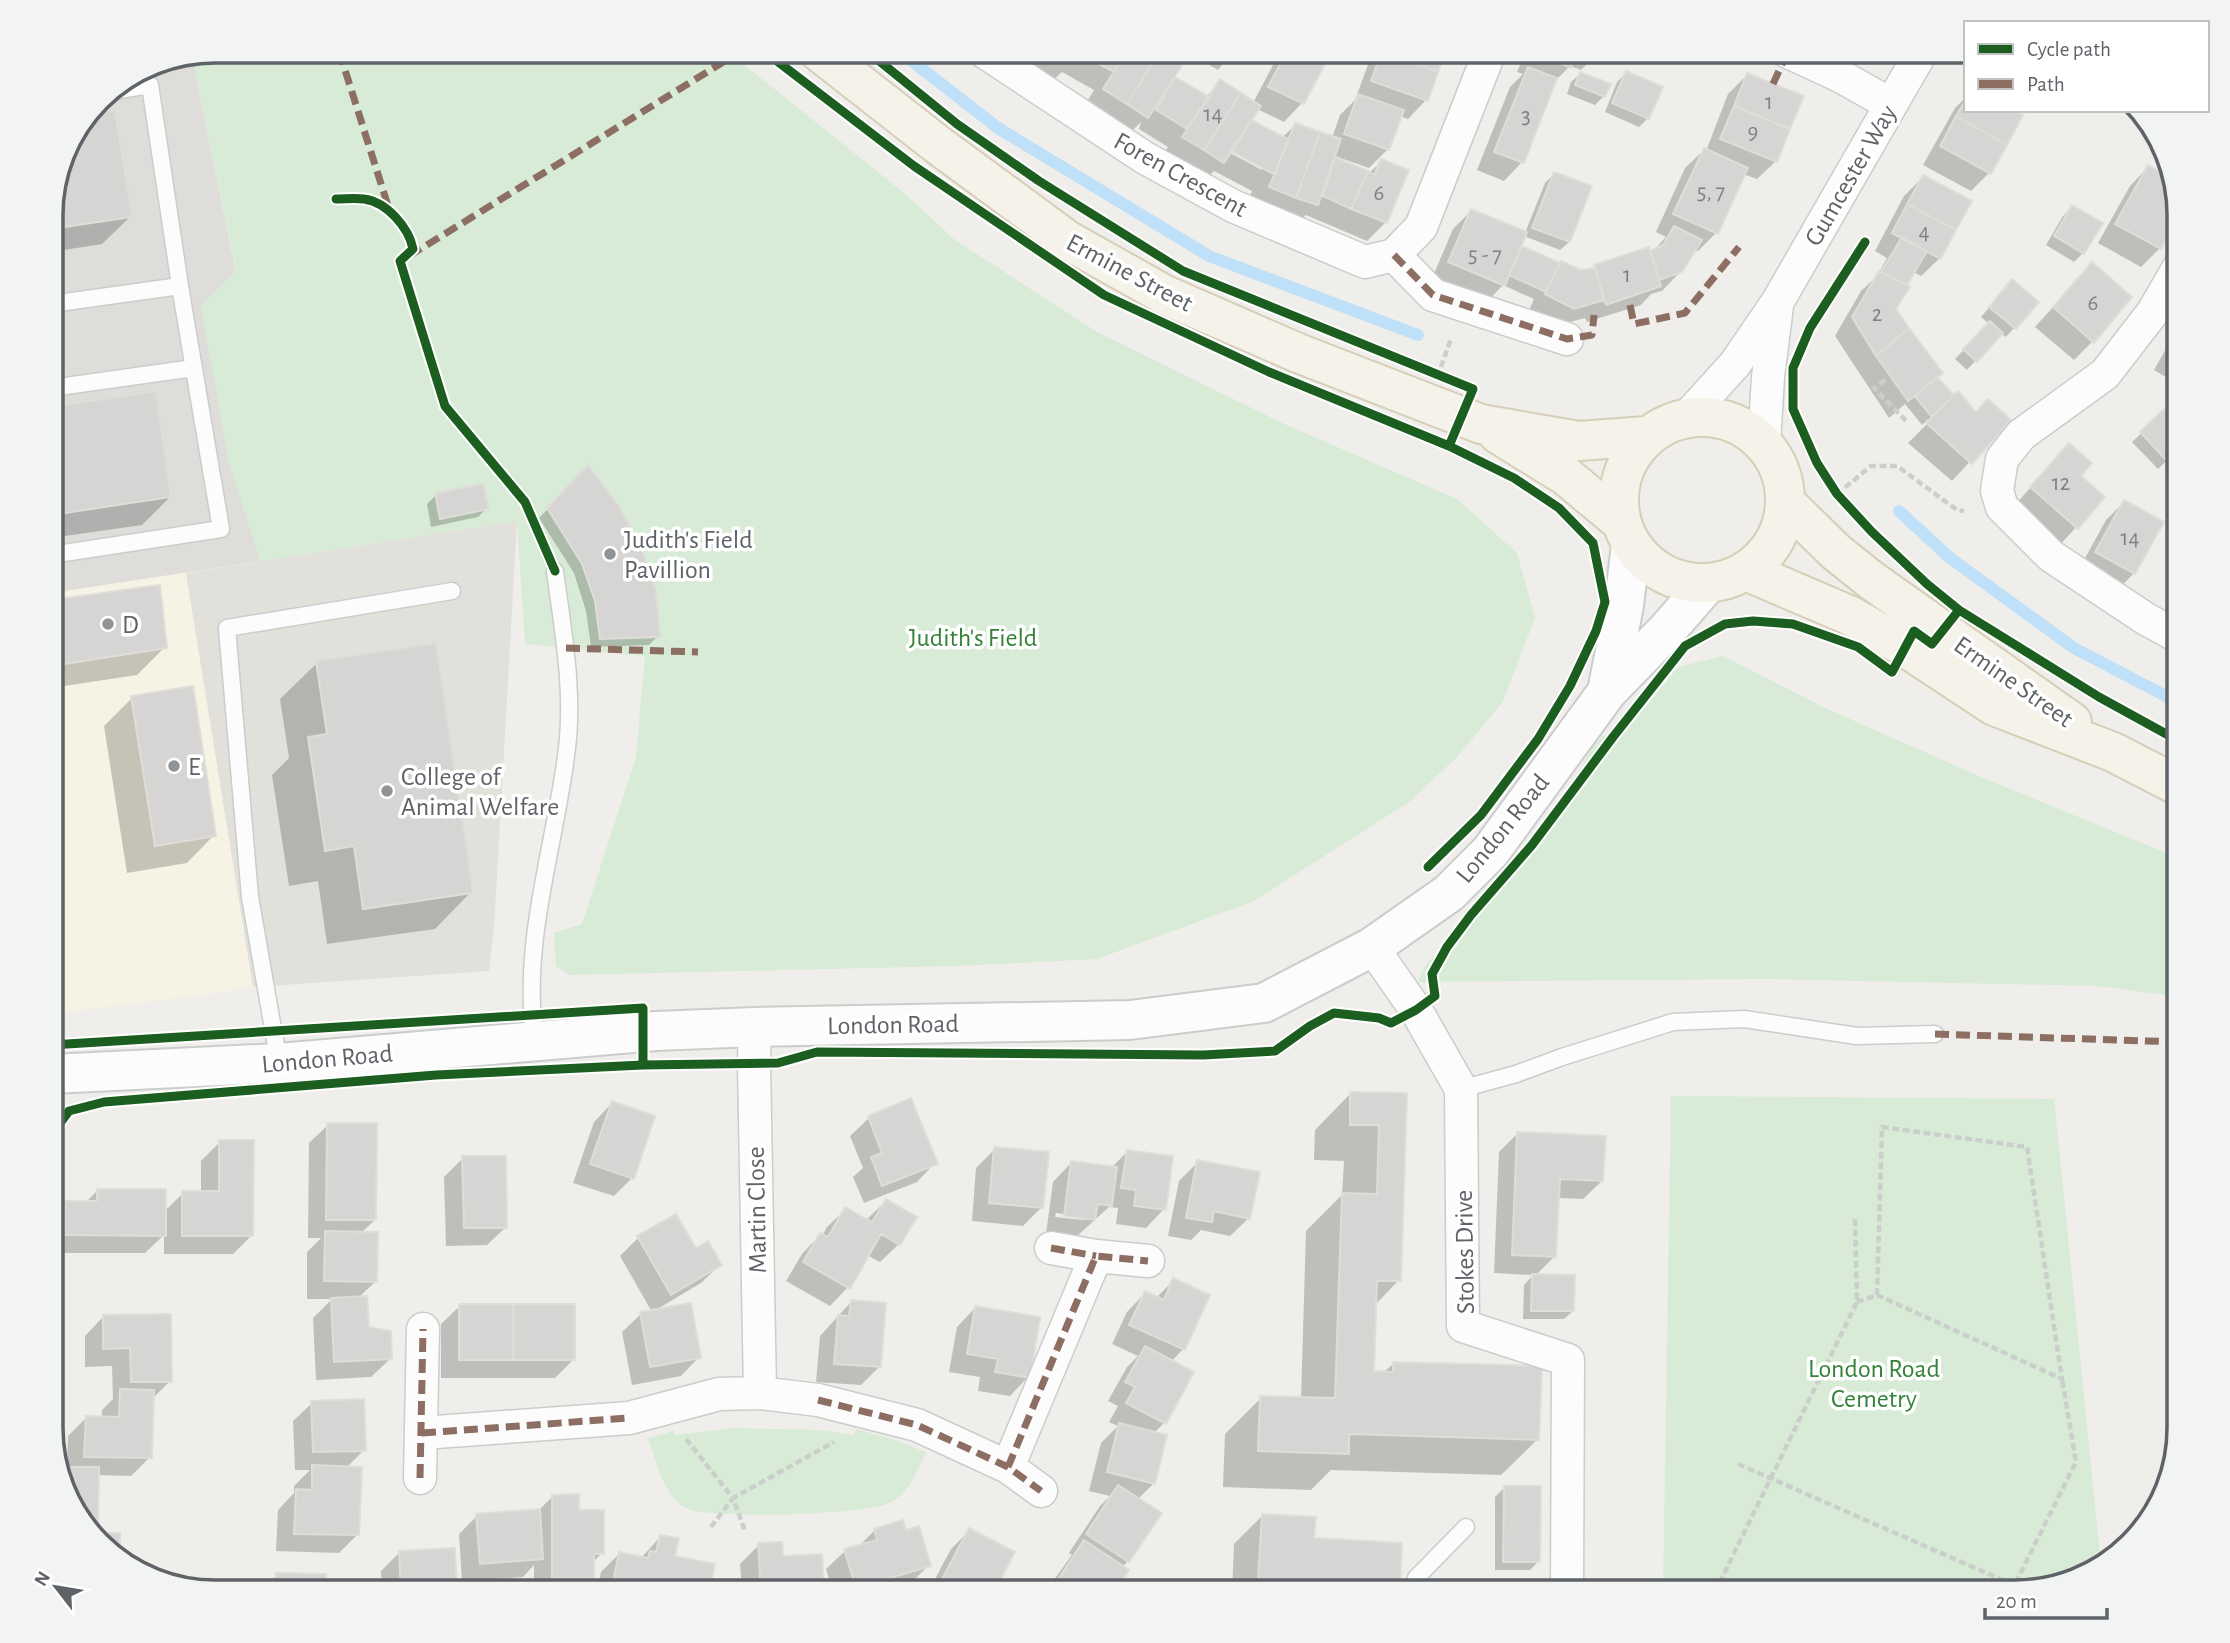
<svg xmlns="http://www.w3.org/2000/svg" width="2230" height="1643" font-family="'Alegreya Sans',sans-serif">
  <rect width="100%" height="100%" fill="#efeeea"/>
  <path fill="#f7f3e4" d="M186,573L253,987L210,994L51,1014V593Z"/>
  <path fill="#dfddda" d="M192,55L293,556L51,593V204L67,143L106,92L152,63Z"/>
  <path fill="#e2e0da" d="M517,521L494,928L489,971L253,987L186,573Z"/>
  <path fill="#d8ebd6" d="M215,51H727L904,193L955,240L1097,332L1282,423L1457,499L1517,553L1535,618L1502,703L1456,758L1409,802L1254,901L1097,959L955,966L569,975L556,966L554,933L582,924L636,757L645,656L525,644L517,521L260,561L229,463L201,306L236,270L192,55Z
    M1723,656L1825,708L1988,780L2179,858V997L2099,986L1768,979L1418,982L1424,967L1553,826L1593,744L1647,705L1678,667Z
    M1671,1096L2054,1099L2101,1564L2088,1575L2015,1592H1663Z
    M732,1428L820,1430L854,1435L856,1429L895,1440L926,1452C917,1472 907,1498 884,1505C856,1514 710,1520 686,1508C664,1497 655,1459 648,1438L674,1431L675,1435Z"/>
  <path fill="#0003" fill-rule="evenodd" d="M1010,51H1163L1182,62L1168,86L1175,79L1205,97L1221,82L1253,103L1273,65L1286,51H1300L1323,63L1302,103L1284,122L1257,109L1249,121L1282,138L1295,125L1332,138L1340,115L1355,100L1373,51H1445L1426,100L1408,119L1400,116L1388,149L1369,168L1329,154L1328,156L1368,174L1382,161L1406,171L1385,223L1367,241L1306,215L1289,232L1243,215L1252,191L1214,171L1195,190L1155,165L1168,147L1139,129L1141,122L1119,144L1077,118L1094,90L1062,72L1045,88ZM1225,146L1262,166V170L1223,149Z
    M1186,51H1233L1218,70Z
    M1526,51H1600L1581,70L1570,66L1554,82L1522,162L1504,181L1477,170L1510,87L1523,74L1517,72Z
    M1626,73L1648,118L1639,127L1605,112L1617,82Z
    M1580,74L1604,96L1595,105L1567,94L1571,82Z
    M1747,75L1776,161L1757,179L1743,174L1716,233L1698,251L1694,250L1681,271L1662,291L1651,294L1641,305L1587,322L1585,318L1555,326L1528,313L1534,299L1503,285L1485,304L1431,281L1453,229L1471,211L1525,233L1545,183L1554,174L1569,242L1560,250L1524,236L1516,255L1523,248L1580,272L1653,251L1666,237L1656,232L1685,168L1704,150L1706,151L1728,94Z
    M1966,97V110L1989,173L1971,191L1923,165L1955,108Z
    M2148,167L2171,180L2179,214L2160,248L2141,267L2098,243L2130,186Z
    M1923,177L1940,258L1921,276L1913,272L1894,309L1935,377L1954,398L1976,414L2008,420L1952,481L1908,443L1930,421L1928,419L1922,425L1905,404L1889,418L1835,336L1861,291L1877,276L1887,258L1875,251L1904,196Z
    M51,204L130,217L102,244L51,252Z
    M2072,207L2083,253L2074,262L2046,245L2063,216Z
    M2092,264L2093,341L2074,360L2035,327Z
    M2004,290L2037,302L2006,337L2001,333L1967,370L1955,359L1989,324L1981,317Z
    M2179,326V385L2154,370Z
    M51,408L170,497L142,525L51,538Z
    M2167,409L2179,421V449L2158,469L2132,442Z
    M2069,445L2079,476L2103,498L2058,547L2013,507Z
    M588,468L658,636L649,645L591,647L586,611L574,573L539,518Z
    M436,495L487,508L478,517L431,527L427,504Z
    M2179,501V526L2170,522Z
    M2124,502L2134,573L2116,592L2078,571L2106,520Z
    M51,602L165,647L137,675L51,688Z
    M317,663L471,892L435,929L327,944L318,881L289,886L272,775L289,758L280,699Z
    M132,698L214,835L187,863L127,873L104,726Z
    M1351,1093L1405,1095L1399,1280L1375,1305L1372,1373H1383L1394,1363L1538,1439L1501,1475L1331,1470L1311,1490L1223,1487L1225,1434L1261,1398L1301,1399L1306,1231L1342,1195L1344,1161L1314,1160L1315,1130Z
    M612,1103L632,1178L614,1196L573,1183L594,1122Z
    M869,1118L935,1163L917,1182L864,1203L853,1177L863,1168L850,1136Z
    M328,1125L375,1220L361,1233L376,1281L358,1298L367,1328L390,1359L371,1377L316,1380L313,1318L332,1299H307V1252L321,1238H308L309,1143Z
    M1518,1133L1602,1181L1583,1199L1558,1198L1555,1256L1535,1276L1573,1311L1564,1319H1523L1524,1285L1533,1275L1494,1273L1499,1152Z
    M220,1142L252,1235L233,1254H164V1235L145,1253H51V1217L66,1203H85L98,1190L164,1212L183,1193H201V1161Z
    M995,1149L1042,1207L1023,1226L972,1221L976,1168Z
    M1127,1152L1164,1209L1146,1228L1116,1224L1118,1208L1109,1207L1075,1238L1046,1234L1053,1182L1071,1163L1111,1168ZM1056,1213L1087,1217L1083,1220L1055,1217Z
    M463,1158L506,1227L487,1245L446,1246L444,1177Z
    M1198,1162L1249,1218L1230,1236L1201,1230L1191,1240L1168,1236L1179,1181Z
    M886,1201L899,1244L880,1262L867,1255L848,1287L830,1306L786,1281L802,1254L820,1235L822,1236L827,1227L846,1209L866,1220Z
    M675,1216L695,1251L720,1265L701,1283L654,1311L699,1357L681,1376L632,1385L622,1332L641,1314L652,1312L620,1256L638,1238Z
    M1174,1280L1183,1349L1171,1362L1164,1423L1154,1433L1153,1484L1137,1500L1128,1561L1122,1567L1126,1570L1112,1592H1045L1072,1555L1069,1553L1100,1506L1110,1496L1089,1491L1101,1443L1118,1426L1109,1422L1118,1406L1108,1401L1127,1367L1138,1356L1112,1344L1127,1312L1145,1293L1156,1298Z
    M851,1302L879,1367L861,1385L816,1382L820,1336Z
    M460,1306L574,1359L555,1378H441V1324Z
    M975,1308L1028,1377L1010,1396L978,1391L980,1377L949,1372L957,1327Z
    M103,1317L170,1381L152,1399L150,1457L131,1476L97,1475V1522L90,1529L68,1501L60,1472L67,1469L68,1436L86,1418H102V1410L113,1399L112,1366L85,1367V1336Z
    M312,1403L364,1450L346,1468L357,1535L339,1553L276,1551L278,1510L294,1493V1486L310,1470H295L293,1421Z
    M1504,1488L1539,1561L1530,1570H1495V1497Z
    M553,1496L577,1512L602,1553L592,1563V1577L578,1592H534V1565L523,1577L462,1581L459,1534L477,1516L538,1511Z
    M1262,1516L1313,1540L1400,1544L1398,1592H1232L1234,1544Z
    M875,1530L904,1532L929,1565L910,1584L882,1592H833L826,1569L845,1551L858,1547Z
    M970,1530L1013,1553L992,1592H928L951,1549Z
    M661,1536L673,1558L713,1566L708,1592H597L601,1572L619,1554L641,1558Z
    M759,1545L781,1558L820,1556L822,1592H742L740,1564Z
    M453,1550L455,1592H382L381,1571L400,1552Z
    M277,1575H324L323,1592H259Z
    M1462,1586L1467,1592H1455Z"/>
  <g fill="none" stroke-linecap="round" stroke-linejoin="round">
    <path stroke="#bfe0f9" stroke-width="12" d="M899,51L998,128L1209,256L1418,335
      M1899,511L1950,558L2074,648L2179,703"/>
  </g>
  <path fill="#d6d5d3" stroke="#deddd9" stroke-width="2" d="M1057,51H1081L1074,62Z
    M1081,51H1127L1114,72L1079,53Z
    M1127,51H1160L1127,104L1103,89Z
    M1160,51H1165L1184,62L1148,118L1127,104Z
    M1209,51H1235L1228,63Z
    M1287,51H1304L1326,62L1304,104L1268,87Z
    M1382,51L1438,72L1428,101L1371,81Z
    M1382,51H1446L1438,72Z
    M1536,51H1577L1571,68L1535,53Z
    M1528,67L1557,78L1524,163L1494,152Z
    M1626,71L1663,87L1649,119L1612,103Z
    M1580,72L1611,84L1605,97L1575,85Z
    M1747,73L1804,96L1790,129L1734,106Z
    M1175,77L1209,97L1187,129L1156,110Z
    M1220,79L1241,93L1204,150L1182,137Z
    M1241,93L1261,106L1224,163L1204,150Z
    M1358,94L1404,110L1389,150L1344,134Z
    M1966,100V110H2015L2023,115L2007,145L1956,116Z
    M1734,106L1790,129L1777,162L1720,139Z
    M115,110L132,217L51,229V204L67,143L90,113Z
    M1956,116L2007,145L1991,174L1940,146Z
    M1251,120L1288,139L1275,175L1231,151Z
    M1295,123L1320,132L1296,198L1269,187Z
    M1320,132L1341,139L1318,205L1296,198Z
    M1704,148L1748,168L1718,234L1673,214Z
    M1335,157L1368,171L1351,209L1323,196Z
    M1381,159L1409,170L1387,223L1351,209L1368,171L1374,175Z
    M2148,165L2171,178L2179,214L2161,249L2115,224Z
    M1554,172L1592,186L1570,242L1532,228Z
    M1923,175L1972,201L1956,230L1907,204Z
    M1907,204L1956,230L1941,259L1892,233Z
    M2072,205L2103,223L2084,254L2054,236Z
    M1471,209L1527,232L1505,286L1448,262Z
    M1674,226L1702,240L1682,272L1659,280L1650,251L1663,245Z
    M1902,237L1927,251L1907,285L1881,272Z
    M1522,246L1560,263L1546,292L1509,275Z
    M1649,247L1661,286L1606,305L1594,265Z
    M1561,261L1581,270L1595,268L1604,300L1574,309L1545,294Z
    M2092,262L2132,297L2094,343L2053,307Z
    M1879,271L1910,287L1896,309L1909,328L1876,356L1852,317Z
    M2012,279L2039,302L2016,329L1989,307Z
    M1990,321L2003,333L1977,362L1963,349Z
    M1909,328L1943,373L1908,401L1876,356Z
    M1937,377L1954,395L1932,417L1915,396Z
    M156,391L171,497L51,515V407Z
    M1958,391L1976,412L1988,399L2011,420L1972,464L1926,423Z
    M2167,406L2179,419V451L2168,462L2140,432Z
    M2069,443L2092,463L2081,476L2105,497L2078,529L2030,487Z
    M588,465L618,505L640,545L656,590L660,637L600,639L595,601L582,564L547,508Z
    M483,484L489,509L440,519L435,493Z
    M2124,500L2164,522L2135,574L2095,552Z
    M160,585L167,648L51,666V600Z
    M436,643L473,893L363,909L354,846L325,851L308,737L327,734L316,661Z
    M193,686L216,836L155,846L131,696Z
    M1350,1092L1407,1093L1401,1281H1377L1374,1371L1393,1372V1362L1542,1366L1539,1440L1349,1434V1454L1258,1451L1260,1396L1335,1398L1342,1193L1377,1194L1379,1125H1350Z
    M911,1098L938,1164L882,1186L871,1157L882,1153L868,1116Z
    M612,1101L655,1116L634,1179L590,1164Z
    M327,1123H377L376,1220H326Z
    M1517,1132L1606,1136L1603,1181L1560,1179L1556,1257L1512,1255Z
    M219,1140H254L253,1236H182V1191H219Z
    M994,1147L1049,1152L1043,1208L989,1203Z
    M1127,1150L1173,1156L1166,1210L1134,1206L1136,1190L1121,1188Z
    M462,1156H506L507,1228H464Z
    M1197,1160L1260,1172L1250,1219L1214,1211L1212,1222L1186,1218Z
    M1071,1161L1117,1167L1112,1206L1098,1204L1095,1220L1064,1216Z
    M97,1189H166V1236L65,1235V1201H97Z
    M886,1199L917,1217L900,1245L881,1234L850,1289L803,1262L820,1233L828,1237L845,1207L872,1222Z
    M676,1214L696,1248L708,1241L722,1265L671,1295L637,1236Z
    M325,1231L378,1232L377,1282L324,1281Z
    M1532,1274L1575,1275L1574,1311H1531Z
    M1173,1278L1210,1295L1185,1350L1129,1325L1145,1291L1164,1300Z
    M367,1296L369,1327L391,1331L392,1359L334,1362L331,1298Z
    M851,1300L886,1303L881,1367L834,1364L838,1315L849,1316Z
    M691,1303L701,1358L650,1367L640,1312Z
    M459,1304H513V1360H459Z
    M513,1304H575V1360H513Z
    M975,1306L1040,1317L1030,1378L995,1372L998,1359L967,1354Z
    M171,1314L172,1382H131L130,1348L103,1349V1315Z
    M1145,1346L1194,1372L1166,1424L1126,1403L1135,1387L1125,1382Z
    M120,1389L154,1390L152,1458L84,1457L86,1416L119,1417Z
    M364,1399L366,1451L313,1452L311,1401Z
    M1119,1423L1167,1435L1155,1484L1107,1472Z
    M312,1465L362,1467L359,1535L294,1534L296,1489L312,1490Z
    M63,1467H99L98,1523H86L68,1501L63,1483Z
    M1118,1485L1162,1513L1129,1562L1086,1534Z
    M1504,1486H1541L1540,1562H1503Z
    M579,1494V1510H604V1554H594V1578H552V1495Z
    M540,1509L543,1559L480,1564L476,1514Z
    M1262,1514L1316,1517L1314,1538L1402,1543L1400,1592H1363V1584L1258,1579Z
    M903,1520L906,1530L919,1526L931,1566L856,1588L844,1549L877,1540L874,1529Z
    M969,1528L1015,1552L994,1592H959V1591L941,1581Z
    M94,1533H120V1560L115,1559Z
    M660,1535L679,1538L675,1556L715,1564L709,1592H640L641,1588L613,1583L619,1552L648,1558L650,1551L656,1552Z
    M1084,1540L1129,1570L1114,1592H1050Z
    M782,1542L783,1556L822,1554L824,1592H761L758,1543Z
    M455,1548L457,1592H401L399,1551Z
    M276,1573L326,1574L325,1592H276Z"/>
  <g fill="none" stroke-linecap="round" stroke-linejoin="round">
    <defs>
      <path id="service" d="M51,304L180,286
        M51,388L194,368
        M51,555L221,529L180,286L150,85L106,92
        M535,1040C521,944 554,850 566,756C575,694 563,632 555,571
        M279,1063L250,897L227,628L452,591
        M1461,1089L1516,1074L1562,1057L1673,1022L1744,1019L1857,1036L1935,1034
        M1415,1592L1416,1578L1466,1527"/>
      <path id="minor" d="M983,51L1145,158L1233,206L1365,262L1394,255L1421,227L1490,51
        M1786,51L1842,77L1890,104
        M1394,255L1433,295L1567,339
        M2179,267L2153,312L2105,374L2021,435L2002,459L1997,491L2002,507L2051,556L2146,619L2179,637
        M1686,418L1735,364L1778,301L1922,51
        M1764,443L1768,377L1777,306
        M1372,947L1416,1010L1461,1089L1463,1326L1568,1360L1567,1592
        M755,1027L754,1063L760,1393
        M1051,1248L1096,1256
        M422,1433L629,1418L719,1394L760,1393L818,1400L917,1425L1008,1467L1041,1491
        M1008,1467L1096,1256L1148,1261
        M420,1478L423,1329"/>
      <path id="tertiary" d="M1607,692L1624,605L1631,545
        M51,1074L279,1063L656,1031L755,1027L1130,1020L1264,1003L1372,947L1449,893L1490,852L1607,692L1667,630L1708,583"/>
      <path id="primary" d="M818,51L938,145L1067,240L1165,295L1298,353L1481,424L1579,441L1647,436
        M1619 500a83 83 0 1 1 166 0a83 83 0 1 1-166 0Z
        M1498,434L1566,476L1621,522
        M1786,503L1836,552L1871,580L2072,722
        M1746,571L1851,616L1906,648L1994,706L2113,752L2179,786"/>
    </defs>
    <use href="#service" stroke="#cbcccc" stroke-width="19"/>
    <use href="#minor" stroke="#cbcccc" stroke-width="35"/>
    <use href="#tertiary" stroke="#cbcccc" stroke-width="42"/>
    <use href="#primary" stroke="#d7ceb8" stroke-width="42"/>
    <path stroke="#cacfcc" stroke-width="4.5" stroke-dasharray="7 3.5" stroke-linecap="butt" d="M1441,367L1451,339
      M1885,380L1874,388L1907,422
      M1837,494L1871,466H1897L1957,510L1964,511
      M1857,1302L1877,1295L2062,1379L2027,1147L1882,1127L1877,1295
      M686,1439L733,1498L834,1442
      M1738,1464L2025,1590
      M711,1527L733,1498L745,1531
      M1715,1592L1857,1302L1855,1219
      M2011,1592L2076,1462L2062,1379"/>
    <use href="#service" stroke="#fdfcfc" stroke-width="16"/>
    <use href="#minor" stroke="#fdfcfc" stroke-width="32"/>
    <use href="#tertiary" stroke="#fdfcfc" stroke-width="38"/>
    <use href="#primary" stroke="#f4f2e9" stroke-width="38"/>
    <path stroke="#8d6e63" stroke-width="7" stroke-dasharray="14 7" stroke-linecap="butt" d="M339,51L389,209
      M1773,84L1788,51
      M1394,255L1433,295L1567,339L1592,335L1594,315
      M409,256L733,56
      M1630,305L1634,324L1685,313L1739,247
      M566,648L698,652
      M1935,1034L2179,1042
      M1051,1248L1096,1256
      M818,1400L917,1425L1008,1467L1041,1491
      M422,1433L629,1418
      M1008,1467L1096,1256L1148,1261
      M420,1478L423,1329"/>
    <defs>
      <path id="cycleway" d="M764,51L914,166L1104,295L1269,372L1449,446L1514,478L1559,508L1593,543L1605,602L1596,631L1570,686L1538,739L1481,815L1428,867
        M867,51L957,124L1039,181L1183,271L1473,389L1449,446
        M336,199C345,199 355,198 364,199C387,202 409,228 413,249L400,261L445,406L525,502L555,571
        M1865,242L1810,328L1793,368V409L1817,463L1837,494L1872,532L1927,584L1959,610L2099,697L2179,741
        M51,1045L643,1008V1065
        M51,1135L69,1111L104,1102L436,1075L643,1065L778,1063L817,1052L1203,1055L1275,1051L1310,1026L1334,1013L1379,1018L1391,1023L1416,1010L1435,996L1432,974L1447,947L1471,915L1532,845L1613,737L1685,646L1725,624L1753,621L1793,624L1858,647L1892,672L1914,631L1932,644L1959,610"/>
    </defs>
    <use href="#cycleway" stroke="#fff" stroke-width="13"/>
    <use href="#cycleway" stroke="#1b5e20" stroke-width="9"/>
  </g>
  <g fill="#919496" stroke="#fff" stroke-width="2.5">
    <circle cx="610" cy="554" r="7"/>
    <circle cx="108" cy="624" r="7"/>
    <circle cx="174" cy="766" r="7"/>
    <circle cx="387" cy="791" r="7"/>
  </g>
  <g text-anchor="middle" stroke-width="7" stroke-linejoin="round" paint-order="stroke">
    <g font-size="23" fill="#7e8184">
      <text x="1769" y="109">1</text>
      <text x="1213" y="121">14</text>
      <text x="1526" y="123">3</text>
      <text x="1753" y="139">9</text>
      <text x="1711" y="199">5, 7</text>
      <text x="1379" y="200">6</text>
      <text x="1924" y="239">4</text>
      <text x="1485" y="262">5 - 7</text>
      <text x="1627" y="282">1</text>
      <text x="2093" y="310">6</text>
      <text x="1877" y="321">2</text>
      <text x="2061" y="490">12</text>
      <text x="2130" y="545">14</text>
    </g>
    <g font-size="26" fill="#5f6368" stroke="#fff">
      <text transform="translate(1181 174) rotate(29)" y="9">Foren Crescent</text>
      <text transform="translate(1850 175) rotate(-60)" y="9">Gumcester Way</text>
      <text transform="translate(1130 272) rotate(28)" y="9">Ermine Street</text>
      <text transform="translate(2014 681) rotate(35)" y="9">Ermine Street</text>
      <text transform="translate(1502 828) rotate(-51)" y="9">London Road</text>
      <text transform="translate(893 1024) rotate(-1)" y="9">London Road</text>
      <text transform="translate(327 1058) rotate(-5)" y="9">London Road</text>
      <text transform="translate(756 1210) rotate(-91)" y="9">Martin Close</text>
      <text transform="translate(1464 1252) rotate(-91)" y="9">Stokes Drive</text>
    </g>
    <g font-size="26" fill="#5f6368" stroke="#fff" text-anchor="start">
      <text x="624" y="548">Judith's Field<tspan x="624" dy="30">Pavillion</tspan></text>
      <text x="122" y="633">D</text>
      <text x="188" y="775">E</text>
      <text x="401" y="785">College of<tspan x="401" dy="30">Animal Welfare</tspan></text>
    </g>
    <g font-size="26" fill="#348238" stroke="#fff">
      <text x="973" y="646">Judith's Field</text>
      <text x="1874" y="1377">London Road<tspan x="1874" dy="30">Cemetry</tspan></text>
    </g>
  </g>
  <path d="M0 0H2230V1643H0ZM215 63H2015A152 152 0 0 1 2167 215V1428A152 152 0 0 1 2015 1580H215A152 152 0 0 1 63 1428V215A152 152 0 0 1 215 63Z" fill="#f2f3f3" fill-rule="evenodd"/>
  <path fill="none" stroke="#5f6368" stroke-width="3.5" d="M215 63H2015A152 152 0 0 1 2167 215V1428A152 152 0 0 1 2015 1580H215A152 152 0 0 1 63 1428V215A152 152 0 0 1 215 63Z"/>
  <rect x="1964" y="21" width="245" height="91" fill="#ffffff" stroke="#bfc1c3" stroke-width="2"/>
  <rect x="1978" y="44" width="35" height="10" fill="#1b5e20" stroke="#bfc1c3" stroke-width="2"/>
  <text x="2027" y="56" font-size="21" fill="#5f6368">Cycle path</text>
  <rect x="1978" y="79" width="35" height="10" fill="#8d6e63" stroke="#bfc1c3" stroke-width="2"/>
  <text x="2027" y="91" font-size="21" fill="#5f6368">Path</text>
  <g transform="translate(56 1587) rotate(301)" stroke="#ffffff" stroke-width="5" paint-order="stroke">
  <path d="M0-5L12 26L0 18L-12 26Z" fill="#5f6368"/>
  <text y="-10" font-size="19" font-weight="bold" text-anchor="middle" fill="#5f6368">N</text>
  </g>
  <path d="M1985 1608v10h122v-10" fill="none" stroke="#5f6368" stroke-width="3.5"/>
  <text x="1996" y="1608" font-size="21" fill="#5f6368" stroke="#ffffff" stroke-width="5" paint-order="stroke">20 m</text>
</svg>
